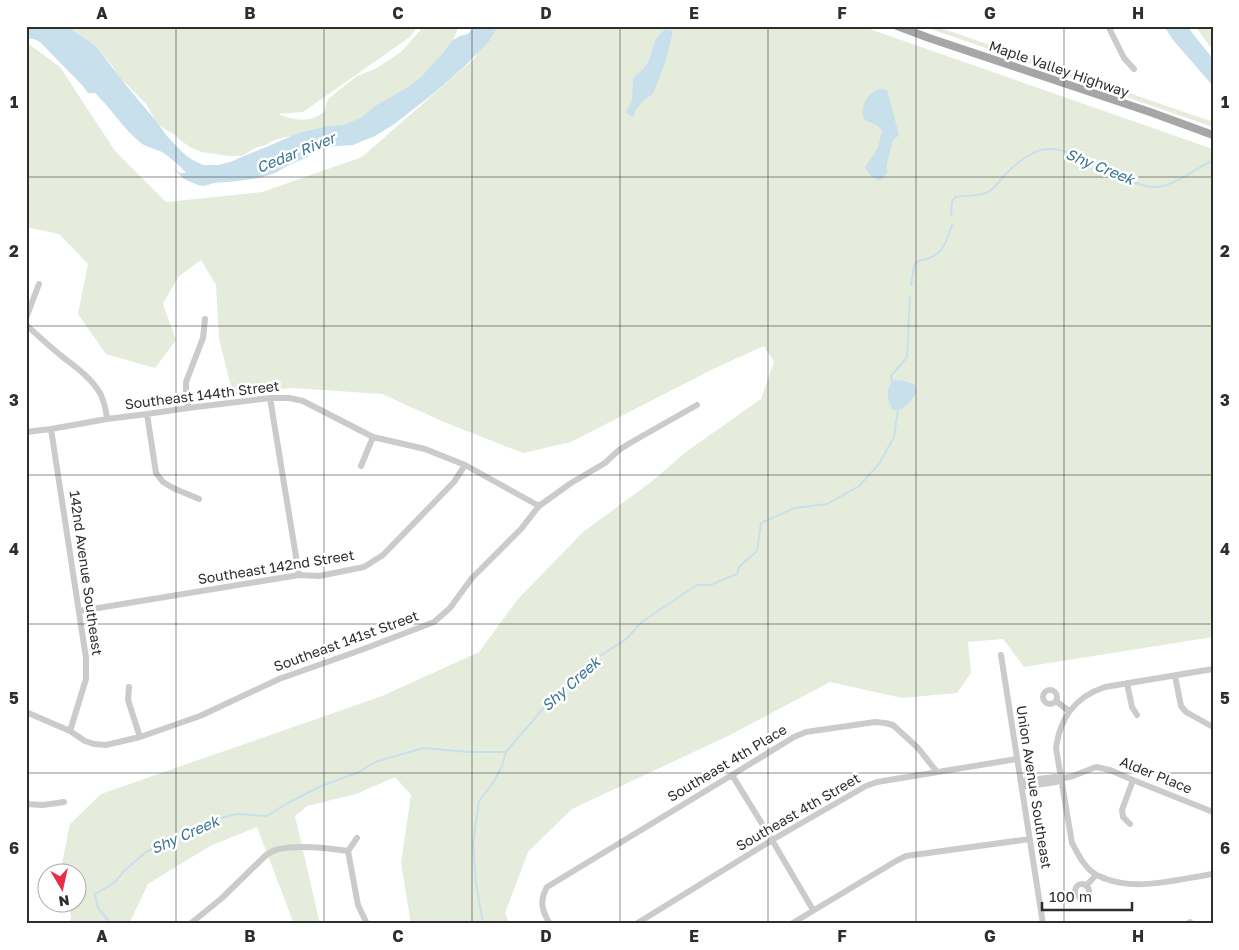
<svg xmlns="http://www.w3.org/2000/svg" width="1239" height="950" font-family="'Golos Text',sans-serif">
  <rect width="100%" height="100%" fill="#fff"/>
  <path fill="#e5ecdb" d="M67,26H418L410,37L303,112L278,114C293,121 312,123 325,111L326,105L328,99L357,76L375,69L401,52L424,26H459L447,54L373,119L298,136L285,137L272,141L266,145L257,147L242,156H229L201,152L190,147L180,140L175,135L160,126L156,122L147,105L118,76L114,68L96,46Z
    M493,26H861L1213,149V637L1024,667L1003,639L968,642L971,673L957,693L902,698L830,682L728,736L572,809L528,852L505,913L510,924H411L401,863L411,795L395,777L356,794L307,806L295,816L320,924H294L257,827L210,846L148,884L129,924H70L71,916L68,903L78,902V872H62L61,868L70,824L101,794L382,696L479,652L518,599L583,532L651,482L687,451L761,399L774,362L764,346L713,369L571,442L523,453L444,422L382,394L293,388L233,394L219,339L216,285L201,260L178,277L163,304L176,340L155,368L106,354L78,314L88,264L59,234L26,227V42L60,67L115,151L166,202L262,192L362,157L474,59Z
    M922,26H935L1213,122V127Z
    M1195,26H1211L1213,29V51Z"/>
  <path fill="#c7e0ec" d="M26,26H67L96,46L125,84L156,121L167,136L181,151L191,159L203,165H218L230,162L299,133L329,126L343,125L361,118L375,106L410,86L423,75L428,69L443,53L453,40L460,36L468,34L474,26H498L490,40L463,68L433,94L393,125L375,136L353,145L325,147L314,150L308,157L289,165L275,173L259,178L238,181L214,183L204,186L198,185L184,179L173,168L180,173H186C180,166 171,158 162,152C156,149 146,147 141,143C123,129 112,109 95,93H88L82,85L40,42L34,39L26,38Z
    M1164,26H1187L1213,59V86L1173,40Z
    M666,29L673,31L666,60L653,94L645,99L636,109L633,117L626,113L632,100L633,78C637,74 644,69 647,64C654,52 651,38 666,29Z
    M880,89L887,90L899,135L893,140L887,164V173L881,180C873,180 869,174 865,167L878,148L882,131L877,125L864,120C859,108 867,92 880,89Z
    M895,380L905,381L915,385L917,392C911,401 905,411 893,410C887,400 884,388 895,380Z"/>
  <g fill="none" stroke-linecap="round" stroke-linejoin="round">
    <path stroke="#c7e0ec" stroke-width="2" d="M951,215L952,202L955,197C965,196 976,196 986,193C994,190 999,181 1005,175C1014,165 1033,149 1047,149C1074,147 1108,174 1135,183C1143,185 1150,188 1158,187C1174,185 1198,168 1213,160
      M911,285L914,266L918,261C942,257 945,247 952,225
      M892,382L891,376L907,357L910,296
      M107,924L108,920L98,908L95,894L114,883L125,870L146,852L205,822L237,814L267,816L286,804L319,787L359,772L375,762L423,748L469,752H506L547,704L583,674L591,662L626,639L643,621L697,585H710L737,574L739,567L757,551L761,523L794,508L827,504L859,486L879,464L894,437L898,409
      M483,924L476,883L473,843L479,801L493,783L502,766L506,752"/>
    <path stroke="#cbcbcb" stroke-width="6" d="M1108,26L1124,58L1134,69
      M26,318L39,284
      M26,325C39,336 51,348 64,358C77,368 91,378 100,393C104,401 106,410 107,419
      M270,398L299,575
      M188,408L186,390V382L203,338L205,319
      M147,414L156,473L163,482L173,488L199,499
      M51,429L86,658V679L70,731
      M26,432L51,429L107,419L147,414L188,408L270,398H289L303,401L373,437L425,449L465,465L539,506
      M361,466L373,437
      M80,611L299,575L319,576L364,567L383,555L454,482L465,465
      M1001,655L1043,924
      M1213,669L1105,687C1075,697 1060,717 1056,748L1072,843C1078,854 1084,867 1095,874C1098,876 1102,877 1106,879C1138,891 1179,879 1213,874
      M1175,676L1181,706L1186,712L1213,727
      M1127,683L1132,707L1137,715
      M129,687L128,700L140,737
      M1043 697a7 7 0 1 1 14 0a7 7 0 1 1-14 0Z
      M1056,701L1069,711
      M26,712L70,731L85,741L94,744L106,745L140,737L200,716L279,679L361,650L434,622L450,608L472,578L521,529L539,506L571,483L605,463L619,450L630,443L697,405
      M732,775L772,840L813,910
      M1060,779L1073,776L1096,767L1110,770L1133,780L1213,812
      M1021,781L1055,777L1060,779L1056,782L1022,787
      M26,804L43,805L64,802
      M1130,824L1123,817L1122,810L1133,780
      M357,838L348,851L358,905L367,924
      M1075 891a7 7 0 1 1 14 0a7 7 0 1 1-14 0Z
      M1086,886L1096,875
      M1190,922V924
      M190,924L222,898L265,856C269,853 274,850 279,849C299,845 328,848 348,851
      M550,924C542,911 539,901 547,887L732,775L794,737L806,732L875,722L885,723L893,725L918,748L937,772
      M636,924L772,840L866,786L877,782L1017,759
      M791,924L896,861L906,856L1030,839"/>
    <path stroke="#a6a6a6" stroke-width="8" d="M897,26L929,38L1150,112L1213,135"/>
  </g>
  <path fill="none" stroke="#2e2e2e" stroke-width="1" stroke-opacity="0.55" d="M176,26V924M324,26V924M472,26V924M620,26V924M768,26V924M916,26V924M1064,26V924M26,177H1213M26,326H1213M26,475H1213M26,624H1213M26,773H1213"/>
  <g text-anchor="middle" stroke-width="5" stroke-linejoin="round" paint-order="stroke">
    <g font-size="14" fill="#2e2e2e" stroke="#fff">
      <text transform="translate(1059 69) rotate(19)" y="5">Maple Valley Highway</text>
      <text transform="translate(202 395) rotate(-7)" y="5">Southeast 144th Street</text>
      <text transform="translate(276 567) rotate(-9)" y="5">Southeast 142nd Street</text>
      <text transform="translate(86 573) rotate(82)" y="5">142nd Avenue Southeast</text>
      <text transform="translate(346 641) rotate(-20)" y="5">Southeast 141st Street</text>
      <text transform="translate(727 763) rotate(-31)" y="5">Southeast 4th Place</text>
      <text transform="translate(1156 775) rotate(22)" y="5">Alder Place</text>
      <text transform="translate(1034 787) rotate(81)" y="5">Union Avenue Southeast</text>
      <text transform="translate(798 812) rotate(-30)" y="5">Southeast 4th Street</text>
    </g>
    <g font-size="15" font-style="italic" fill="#3a7592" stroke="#fff">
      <text transform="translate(296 153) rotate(-22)" y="5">Cedar River</text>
      <text transform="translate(1100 167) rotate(22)" y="5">Shy Creek</text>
      <text transform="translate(571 684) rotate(-42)" y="5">Shy Creek</text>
      <text transform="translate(185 835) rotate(-24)" y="5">Shy Creek</text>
    </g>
  </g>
  <rect width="1239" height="950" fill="none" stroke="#ffffff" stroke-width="55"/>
  <g transform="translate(62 888) rotate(171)"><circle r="24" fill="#ffffff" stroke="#ababab"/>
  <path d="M0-4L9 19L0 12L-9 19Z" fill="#e82d47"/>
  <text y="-8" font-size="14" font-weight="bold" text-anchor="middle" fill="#2e2e2e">N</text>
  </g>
  <path d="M1042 902v8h90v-8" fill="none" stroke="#2e2e2e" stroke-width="2.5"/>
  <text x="1049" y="902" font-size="15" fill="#2e2e2e" stroke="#ffffff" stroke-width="4" paint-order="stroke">100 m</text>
  <rect x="28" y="28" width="1184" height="894" fill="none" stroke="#2e2e2e" stroke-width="2"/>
  <g font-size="16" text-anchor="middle" font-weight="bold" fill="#2e2e2e">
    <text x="102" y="19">A</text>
    <text x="250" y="19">B</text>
    <text x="398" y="19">C</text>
    <text x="546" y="19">D</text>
    <text x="694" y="19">E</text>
    <text x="842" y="19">F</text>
    <text x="990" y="19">G</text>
    <text x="1138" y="19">H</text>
    <text x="14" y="108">1</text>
    <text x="1225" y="108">1</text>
    <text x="14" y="257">2</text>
    <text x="1225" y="257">2</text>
    <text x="14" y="406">3</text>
    <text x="1225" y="406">3</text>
    <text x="14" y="555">4</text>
    <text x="1225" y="555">4</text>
    <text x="14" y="704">5</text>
    <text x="1225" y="704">5</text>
    <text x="14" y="854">6</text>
    <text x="1225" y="854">6</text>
    <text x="102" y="942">A</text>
    <text x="250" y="942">B</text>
    <text x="398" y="942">C</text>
    <text x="546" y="942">D</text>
    <text x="694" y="942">E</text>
    <text x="842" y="942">F</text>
    <text x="990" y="942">G</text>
    <text x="1138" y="942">H</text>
  </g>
</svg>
